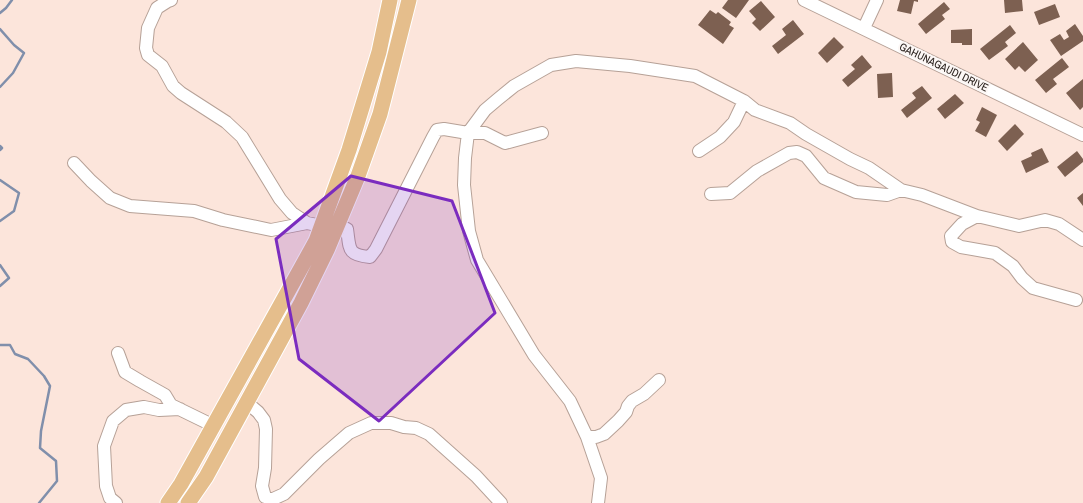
<svg xmlns="http://www.w3.org/2000/svg" width="1083" height="503" font-family="'Archivo Narrow',sans-serif">
  <rect width="100%" height="100%" fill="#fce5db"/>
  <g fill="none" stroke-linecap="round" stroke-linejoin="round">
    <path stroke="#808fab" stroke-width="2.5" d="M0,13L6,8L12,0
      M0,29L14,45L24,53L13,73L0,87
      M0,146L2,148L0,150
      M0,180L19,193L14,211L0,221
      M0,265L9,278L0,286
      M0,345H10L15,354L28,359L44,376L50,386L41,431L40,448L56,461L57,481L39,503"/>
  </g>
  <path fill="#7d6051" d="M728,0H749L736,18L722,8Z
    M900,0H918V2L914,1L911,14L897,11Z
    M1004,0H1022L1023,11L1005,13Z
    M761,1L775,17L760,31L752,23L756,19L749,11Z
    M944,2L950,9L942,15L945,19L926,34L918,24Z
    M1055,4L1060,17L1039,25L1034,12Z
    M710,10L716,14L718,12L731,22L729,25L734,28L723,44L698,25Z
    M793,20L804,34L778,54L772,46L786,35L782,29Z
    M1075,24L1083,36V41L1061,56L1050,40L1060,34L1064,40L1069,37L1066,31Z
    M1010,25L1016,33L1005,42L1008,46L989,60L980,49Z
    M972,29V45H962V43H951V30Z
    M834,37L844,47L827,63L818,53Z
    M1023,42L1038,60L1025,72L1019,66L1015,70L1005,59Z
    M862,55L872,67L848,87L842,80L855,69L851,65Z
    M1062,58L1069,67L1053,79L1057,84L1046,93L1035,80Z
    M892,73L893,97L878,98L877,74Z
    M1083,79V107L1080,110L1066,93Z
    M922,86L932,98L907,118L901,110L916,98L912,93Z
    M955,94L964,103L945,119L937,109Z
    M982,107L997,115L986,137L975,131L980,122L976,120Z
    M1015,124L1024,134L1007,151L998,141Z
    M1042,148L1049,162L1026,173L1021,161L1032,156L1031,153Z
    M1077,151L1083,159V162L1065,177L1057,167Z
    M1083,193V206L1077,198Z"/>
  <g fill="none" stroke-linecap="round" stroke-linejoin="round">
    <defs>
      <path id="minor" d="M171,0L168,1L157,8L148,28L146,48L148,55L162,66L173,86L181,93L226,122L242,137L280,199L292,213L307,223L322,226L337,225L347,229C350,249 347,255 370,257L376,249L433,137L437,130L444,129L468,133H485L505,143L542,133
        M804,0L1083,135
        M864,28L877,0
        M699,151L720,137L734,122L744,101
        M74,163L91,181L110,198L130,206L194,211L223,220L271,230L307,223
        M711,194L730,193L757,171L789,153L797,152L806,156L824,178L856,192L887,195L901,190
        M977,216L962,224L951,236L952,242L961,247L995,253L1013,266L1022,278L1033,288L1076,300
        M118,353L125,372L140,381L165,395L171,405L214,426
        M246,402L258,412L264,420L266,429L265,468L262,486L265,497L273,499L284,494L319,459L349,433L371,423H391L404,427L416,428L429,434L476,476L501,503
        M587,437H596L604,434L618,421L626,412L628,406L632,401L644,394L659,380
        M116,503L110,498L106,486L104,446L113,421L126,410L144,407L159,410L180,409
        M598,503L601,478L587,437L570,401L534,355L477,260L469,231L464,185L465,158L468,133L485,110L498,99L514,86L551,65L576,61L630,66L695,76L744,101L755,110L790,123L806,134L850,159L869,168L901,190L922,195L977,216L1019,226L1045,220L1059,224L1083,240"/>
      <path id="major" d="M168,503L181,484L316,241L349,150L379,52L390,0
        M188,503L206,477L301,303L327,250L358,176L380,114L409,0"/>
    </defs>
    <use href="#minor" stroke="#b6a197" stroke-width="14"/>
    <use href="#major" stroke="#fff" stroke-width="17"/>
    <use href="#minor" stroke="#fff" stroke-width="12"/>
    <use href="#major" stroke="#e5be8c" stroke-width="15"/>
  </g>
  <path fill="#7b2cbf" fill-opacity="0.2" stroke="#7b2cbf" stroke-width="3" stroke-linejoin="round" d="M351,176L452,201L495,313L379,421L299,359L276,239Z"/>
  <g text-anchor="middle" stroke-width="4" stroke-linejoin="round" paint-order="stroke">
    <g font-size="11" fill="#2a221e" stroke="#fcf7f5">
      <text transform="translate(944 67) rotate(26)" y="4">GAHUNAGAUDI DRIVE</text>
    </g>
  </g>
</svg>
